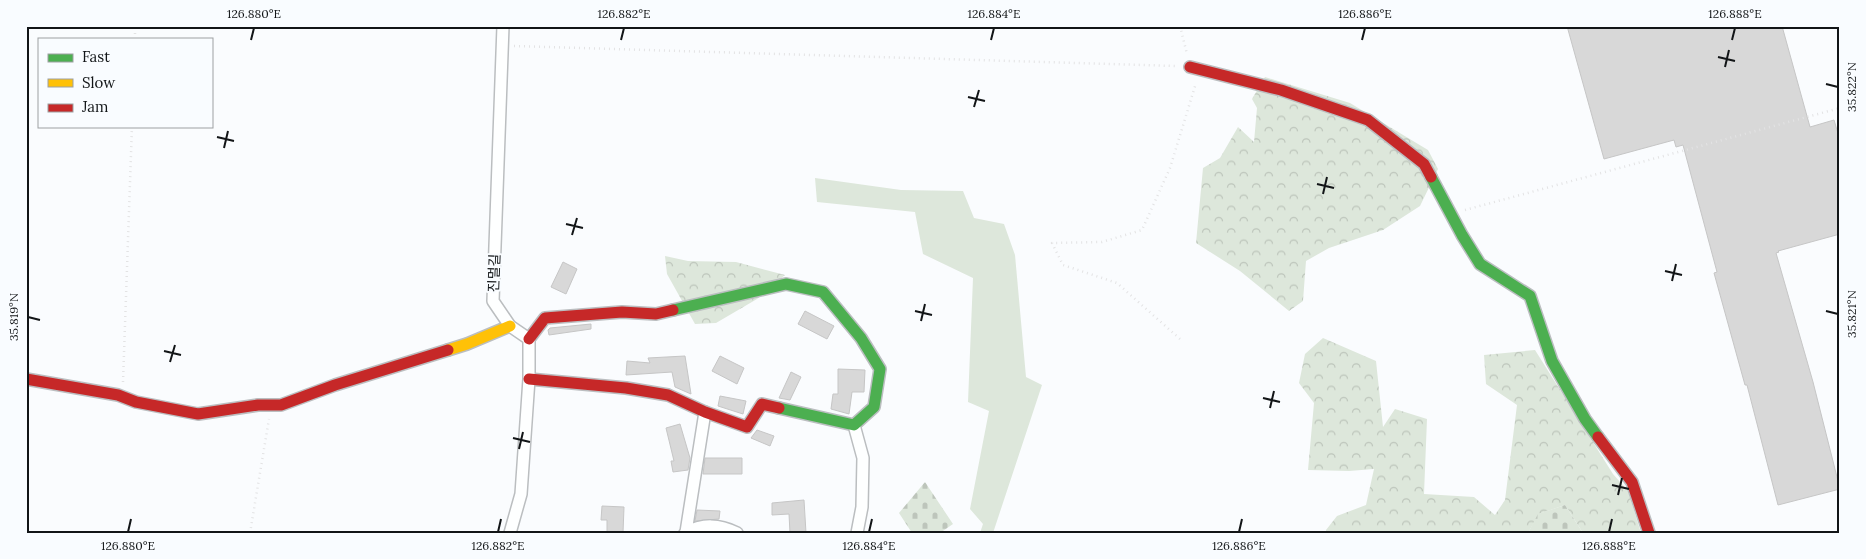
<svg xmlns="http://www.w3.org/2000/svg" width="1866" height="559" font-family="Lora,'Noto Sans KR',serif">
  <defs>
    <pattern id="forest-crowns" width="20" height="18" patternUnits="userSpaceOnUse" patternTransform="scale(1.25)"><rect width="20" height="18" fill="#dde7db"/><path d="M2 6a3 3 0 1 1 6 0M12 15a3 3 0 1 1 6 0" fill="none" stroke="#bdc5bb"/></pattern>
    <pattern id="cemetery-stones" width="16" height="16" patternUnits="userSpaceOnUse" patternTransform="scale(1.25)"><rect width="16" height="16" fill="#dde7db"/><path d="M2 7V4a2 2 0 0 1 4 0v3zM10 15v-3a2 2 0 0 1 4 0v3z" fill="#bdc5bb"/></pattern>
  </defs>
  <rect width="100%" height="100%" fill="#fafcfe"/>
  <path fill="#dde7db" d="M815,178L901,190L963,191L974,218L1004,224L1015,255L1026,377L1042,385L993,533H980L983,524L970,509L989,411L968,402L973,278L923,254L915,212L817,202Z"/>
  <path fill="url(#forest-crowns)" d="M1265,77L1350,103L1428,150L1438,169L1420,206L1383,230L1329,248L1306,261L1303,301L1289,311L1240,271L1196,243L1203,168L1220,158L1238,127L1254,142L1257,108L1252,99Z
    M665,256L688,261L736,262L785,275L757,299L716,323L695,324L667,274Z
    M1323,338L1376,361L1383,427L1395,409L1427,419L1424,494L1474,497L1495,515L1505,500L1517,405L1486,384L1484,355L1535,350L1613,474L1628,491L1641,533H1583L1565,505L1539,514L1528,533H1326V530L1337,516L1366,505L1374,469L1349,471L1308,470L1314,403L1299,383L1305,354Z"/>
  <path fill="url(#cemetery-stones)" d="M925,482L953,524L940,533H912L899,513Z
    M1565,505L1583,533H1528L1538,514Z"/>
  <path fill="#d8d8d8" stroke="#c6c6c6" d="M1567,26H1782L1810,127L1834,120L1840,140V234L1778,251L1779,252L1776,253L1813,382L1840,489L1778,505L1747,385H1745L1714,273L1717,272L1683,145L1676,147L1674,140L1604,159Z
    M563,262L577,269L566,294L551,287Z
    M805,311L834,326L827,339L798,324Z
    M591,324V329L549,335L548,330L550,328Z
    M685,356L691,394L675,387L672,372L626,375L627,361L650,363L648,358Z
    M720,356L744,368L737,384L712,371Z
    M838,369L865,370L864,392H852L849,414L831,409L833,394H838Z
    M791,372L801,377L790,400L779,398Z
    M720,396L746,401L743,414L718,406Z
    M680,424L690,458L688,470L673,472L671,461H674L666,428Z
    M757,430L774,436L770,446L751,438Z
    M705,458H742V474H703Z
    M804,500L806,533H790L789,514L772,515V503Z
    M602,506L624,507L623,533H607V520H601Z
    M697,510L720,511L719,519L695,521Z"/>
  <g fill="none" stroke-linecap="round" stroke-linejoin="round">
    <defs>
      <path id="street" d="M503,26L493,301L510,326L529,339V379L521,494L510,533
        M854,425L863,458L862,507L857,533
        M686,532L705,412
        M685,533C703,523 719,524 737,533"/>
      <path id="fast" d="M1431,177L1462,235L1480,264L1530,296L1552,361L1585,419L1598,437
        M673,310L786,284L823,292L861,338L880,369L874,407L854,425L779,408"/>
      <path id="slow" d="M448,350L467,344L510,326"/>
      <path id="jam" d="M1190,67L1281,90L1368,120L1424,164L1431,177
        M529,339L545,318L622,312L656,314L673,310
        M26,379L118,395L136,402L198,414L258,405H281L335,385L448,350
        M529,379L626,388L668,395L705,412L747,427L762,404L779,408
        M1598,437L1632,482L1649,533"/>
    </defs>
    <use href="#street" stroke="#bbbec0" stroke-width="14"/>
    <use href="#fast" stroke="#bbbec0" stroke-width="14"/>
    <use href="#slow" stroke="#bbbec0" stroke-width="14"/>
    <use href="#jam" stroke="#bbbec0" stroke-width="14"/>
    <path stroke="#e3e3e4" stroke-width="2.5" stroke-dasharray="1 4" stroke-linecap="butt" d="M1180,26L1187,54
      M135,39V26
      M514,46L1176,66
      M1465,210L1840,108
      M1180,339L1117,283L1063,265L1052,243L1102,242L1142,230L1170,168L1196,83
      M123,382L132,126
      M250,533L269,419"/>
    <use href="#street" stroke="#feffff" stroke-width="11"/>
    <use href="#fast" stroke="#4caf50" stroke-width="11"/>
    <use href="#slow" stroke="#ffc107" stroke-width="11"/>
    <use href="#jam" stroke="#c62828" stroke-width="11"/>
  </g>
  <path fill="none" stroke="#121517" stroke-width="2" d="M251,40L254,28M621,40L624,28M991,40L994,28M1362,40L1365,28M1732,40L1735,28M1718,57L1735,61M1725,67L1729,50M1826,84L1838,87M968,97L985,101M974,107L979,90M217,137L234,141M224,148L228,131M1317,184L1334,188M1323,194L1327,177M566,224L583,228M572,235L577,218M1665,271L1682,275M1672,281L1676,264M915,311L932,315M1826,311L1838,314M28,317L40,320M921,321L925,304M164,351L181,355M170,362L175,345M1263,398L1280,402M1270,408L1274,391M513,438L530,442M519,449L523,432M1612,485L1629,489M1618,495L1622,478M128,532L131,519M498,532L501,519M869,532L872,519M1239,532L1242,519M1609,532L1612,519"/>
  <g text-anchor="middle" stroke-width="4" stroke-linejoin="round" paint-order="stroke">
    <g font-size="14" fill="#121517" stroke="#f9fcff">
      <text transform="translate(494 273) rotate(-88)" y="5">진멀길</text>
    </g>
  </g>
  <rect width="1866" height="559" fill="none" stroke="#f9fcff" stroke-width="55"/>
  <rect x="38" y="38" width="175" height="90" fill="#f9fcff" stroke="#9da0a2"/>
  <rect x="48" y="54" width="25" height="8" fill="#4caf50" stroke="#9da0a2"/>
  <text x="82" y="62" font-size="15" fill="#121517">Fast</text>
  <rect x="48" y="79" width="25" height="8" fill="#ffc107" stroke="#9da0a2"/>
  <text x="82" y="88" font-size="15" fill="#121517">Slow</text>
  <rect x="48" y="104" width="25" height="8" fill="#c62828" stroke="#9da0a2"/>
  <text x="82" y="112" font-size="15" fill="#121517">Jam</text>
  <rect x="28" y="28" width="1810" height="504" fill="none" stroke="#121517" stroke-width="2"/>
  <g font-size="12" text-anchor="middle" fill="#121517">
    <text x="254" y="18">126.880°E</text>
    <text x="624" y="18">126.882°E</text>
    <text x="994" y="18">126.884°E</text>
    <text x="1365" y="18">126.886°E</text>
    <text x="1735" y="18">126.888°E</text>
    <text transform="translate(1852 87) rotate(-90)" y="4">35.822°N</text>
    <text transform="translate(1852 314) rotate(-90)" y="4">35.821°N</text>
    <text transform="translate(14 317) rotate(-90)" y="4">35.819°N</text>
    <text x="128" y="550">126.880°E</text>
    <text x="498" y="550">126.882°E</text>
    <text x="869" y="550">126.884°E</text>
    <text x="1239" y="550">126.886°E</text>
    <text x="1609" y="550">126.888°E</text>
  </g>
</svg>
